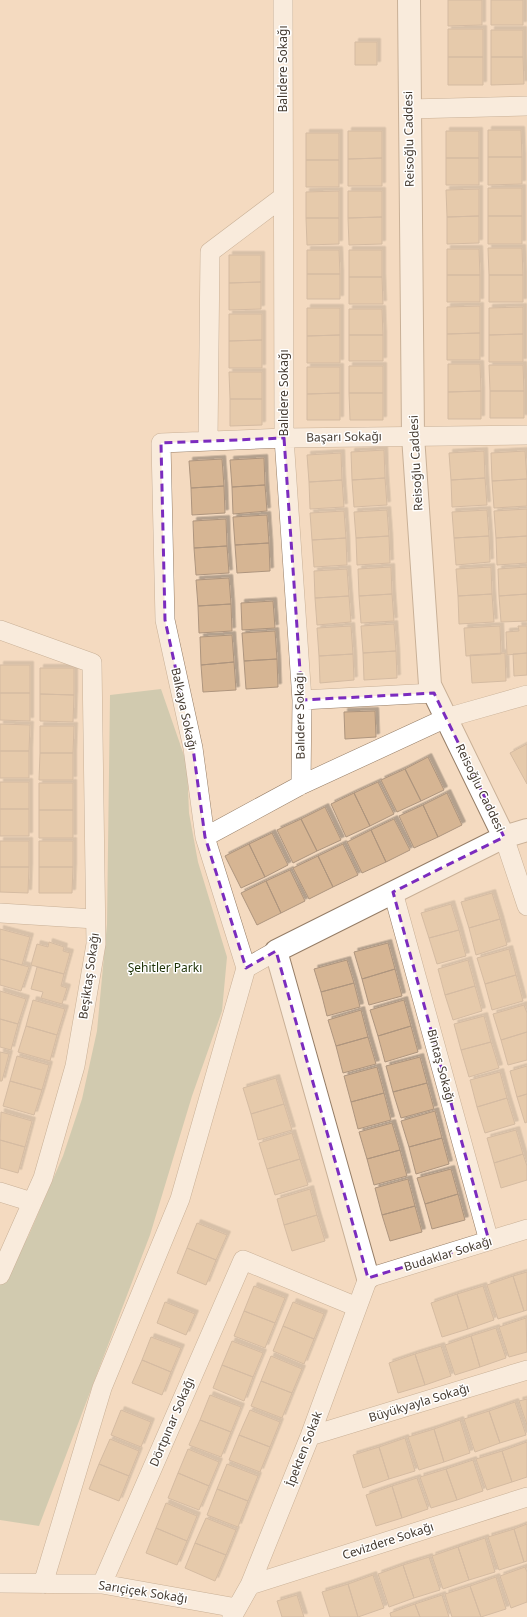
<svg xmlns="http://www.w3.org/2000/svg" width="527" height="1617" font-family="'Noto Sans',sans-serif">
  <defs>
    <filter id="shadow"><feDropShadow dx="3.5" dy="-3.5" stdDeviation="0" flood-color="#0004"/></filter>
  </defs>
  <rect width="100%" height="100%" fill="#f4dac0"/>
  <path fill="#a7b69c" d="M161,689L187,764L189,813L198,862L227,957L222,1011L192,1096L150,1235L39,1526L0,1520V1282L28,1237L63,1156L82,1099L97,1031L107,924L110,695Z"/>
  <path fill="#d6b593" stroke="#ae957e" filter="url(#shadow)" d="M448,0H482V25L448,26Z
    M491,0H523V25H491Z
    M448,29H483V57H448Z
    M491,30H523V57H491Z
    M355,42H377V65H355Z
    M448,57H483V85H448Z
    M491,57H523L524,84L491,85Z
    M488,130H521L522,157H488Z
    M348,131H382V158L348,159Z
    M446,131H479V158H446Z
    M306,133H339V160H306Z
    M488,157H522V184L488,185Z
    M382,158V186H348V159Z
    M446,158H479V185H446Z
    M306,160H339V187H306Z
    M488,188H522V216H488Z
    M479,189V216L447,217L446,190Z
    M339,191V218H306V192Z
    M348,191H382V217L348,218Z
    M479,216V243L447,244V217Z
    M488,216H522V244H488Z
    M382,217V244L349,245L348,218Z
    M306,218H339V244L307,245Z
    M488,248H522L523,275H489Z
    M447,249H479L480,275H447Z
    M307,250H339L340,274H307Z
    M349,250H382V277H349Z
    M229,255H261V282L229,283Z
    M307,274H340V299H307Z
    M447,275H480V302H447Z
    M489,275H523V302H489Z
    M349,277H382L383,304H349Z
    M261,282V309L229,310V283Z
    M480,306V333L447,334V307Z
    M523,307V334L489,335V308Z
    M307,308H340V335L307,336Z
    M349,309H382L383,335H349Z
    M229,314H262V340L229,341Z
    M480,333V360H447V334Z
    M523,334V362H489V335Z
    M340,335V363H307V336Z
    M349,335H383V361H349Z
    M262,340V368H229V341Z
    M448,364H480L481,391L448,392Z
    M489,365H523L524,391H490Z
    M349,366H383V393H349Z
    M307,367H340V393L307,394Z
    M229,372H262V399H230Z
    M481,391V419H448V392Z
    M490,391H524V418H490Z
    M340,393V420H307V394Z
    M349,393H383V420H350Z
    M230,399H262V425L230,426Z
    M384,450L385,478L352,480L351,452Z
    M484,451L485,478L451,480L449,453Z
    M525,451L527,479L492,481L491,453Z
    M341,453L342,480L309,482L307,455Z
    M264,458L265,485L232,487L230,460Z
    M222,459L224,486L191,488L189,461Z
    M385,478L387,505L354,507L352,480Z
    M485,478L487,505L452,507L451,480Z
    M527,479V506L494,508L492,481Z
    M342,480L344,507L310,509L309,482Z
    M265,485L267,511L233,514L232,487Z
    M224,486L225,513L192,515L191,488Z
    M527,509V536L496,538L494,511Z
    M387,510L389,536L356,538L354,512Z
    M487,510L489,536L454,538L452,512Z
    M344,511L346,538L312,540L310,513Z
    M267,515L269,543L235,545L233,517Z
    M226,519L227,546L194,548L193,521Z
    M389,536L390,563L357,565L356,538Z
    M489,536L490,562L456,565L454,538Z
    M527,536V563L497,565L496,538Z
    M346,538L347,565L314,567L312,540Z
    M269,543L270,571L237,573L235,545Z
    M227,546L229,573L196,575L194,548Z
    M391,567L392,594L359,596L358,569Z
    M491,567L492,594L458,596L456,569Z
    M527,567V594L499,596L498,569Z
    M347,569L349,596L315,598L314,571Z
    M229,578L231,604L198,606L196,580Z
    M392,594L394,621L361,623L359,596Z
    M492,594L494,622L459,624L458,596Z
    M527,594V621L501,622L499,596Z
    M349,596L351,622L317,625L315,598Z
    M273,601L275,628L242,630L241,603Z
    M231,604L232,631L199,633L198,606Z
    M394,624L396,651L363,653L361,626Z
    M351,626L353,654L319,656L317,628Z
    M500,626L501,654L466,656L464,628Z
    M518,626H527V653L507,655L506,632L519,631Z
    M275,631L277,659L244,661L242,633Z
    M232,635L234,662L201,665L200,637Z
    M396,651L397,678L364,680L363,653Z
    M505,653L506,681L472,683L470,655Z
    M527,653V675L514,676L513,654Z
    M353,654L354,680L320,683L319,656Z
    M277,659L278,687L246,689L244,661Z
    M234,662L236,690L203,692L201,665Z
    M0,665H30V693H0Z
    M40,668H74V695L40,694Z
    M0,693H30V721L0,720Z
    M40,694L74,695L73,722L40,721Z
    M375,711L376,737L345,739L344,712Z
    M0,724L30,725L29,751H0Z
    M40,726H74L73,753H40Z
    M527,744V784L510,753Z
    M0,751H29V778H0Z
    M40,753H73V780H39Z
    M428,757L444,790L421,801L405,769Z
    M405,769L421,801L397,812L381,780Z
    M0,782H29V809H0Z
    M378,782L394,814L370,826L354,793Z
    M39,783H73V810H39Z
    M354,793L370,826L346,837L331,804Z
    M447,793L462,825L438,837L423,805Z
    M423,805L438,837L414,848L399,816Z
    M325,807L341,840L317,851L301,819Z
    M0,809H29V836H0Z
    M39,810H73V838H39Z
    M301,819L317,851L293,863L277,830Z
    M394,819L410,850L386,862L371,830Z
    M371,830L386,862L362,873L347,842Z
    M272,833L288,865L265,877L249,844Z
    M0,841H29V867H0Z
    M39,841H73V867H39Z
    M249,844L265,877L241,888L225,856Z
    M343,844L358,875L333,887L318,856Z
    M318,856L333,887L309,899L293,868Z
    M0,867H29L28,893L0,892Z
    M39,867H73L72,893H39Z
    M290,870L305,901L281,913L266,881Z
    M266,881L281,913L257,925L241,893Z
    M492,893L500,919L469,928L461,902Z
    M451,904L459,930L429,938L421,913Z
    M500,919L507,945L476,955L469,928Z
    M0,929L30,937L22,965L0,959Z
    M459,930L466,956L437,964L429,938Z
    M49,942L64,947L63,951L70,953L64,974L31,965L37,944L48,947Z
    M388,943L395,969L362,979L354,952Z
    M509,949L516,975L485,984L477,958Z
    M0,959L29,967L21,991L0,985Z
    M347,960L354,983L321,992L314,969Z
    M468,960L475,986L445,995L438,969Z
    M37,967L64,974L61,986L67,988L62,1004L41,998L43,992L31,989Z
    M395,969L402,996L369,1005L362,979Z
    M516,975L523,1001L492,1010L485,984Z
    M354,983L360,1007L327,1016L321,992Z
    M475,986L482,1011L453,1020L445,995Z
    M0,991L26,999L18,1024L0,1019Z
    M33,1000L65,1009L57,1035L26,1026Z
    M404,1000L411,1026L378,1036L370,1010Z
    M524,1005L527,1013V1032L501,1040L493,1014Z
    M361,1010L368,1037L336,1046L328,1020Z
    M484,1016L491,1042L461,1050L454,1024Z
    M0,1019L18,1024L11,1050L0,1047Z
    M26,1026L57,1035L50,1061L18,1052Z
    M411,1026L418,1052L385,1062L378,1036Z
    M527,1032V1060L508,1065L501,1040Z
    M368,1037L376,1064L343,1073L336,1046Z
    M491,1042L499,1068L469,1077L461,1050Z
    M0,1052L9,1054L2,1081H0Z
    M17,1056L49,1065L42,1090L10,1081Z
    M420,1057L427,1083L393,1092L386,1066Z
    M527,1066V1094L517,1097L510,1071Z
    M377,1067L384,1093L351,1102L344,1076Z
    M500,1072L507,1098L477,1107L470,1080Z
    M276,1078L284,1104L251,1114L243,1088Z
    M10,1081L42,1090L34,1115L3,1106Z
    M427,1083L434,1109L401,1118L393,1092Z
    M384,1093L391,1120L358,1129L351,1102Z
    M527,1094V1122L525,1123L517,1097Z
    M507,1098L515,1124L485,1133L477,1107Z
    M284,1104L292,1130L258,1140L251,1114Z
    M435,1111L442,1138L409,1147L401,1121Z
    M1,1112L32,1121L25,1147L0,1140Z
    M392,1123L400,1150L367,1159L359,1132Z
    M516,1130L523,1154L494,1163L487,1138Z
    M292,1133L300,1159L267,1169L259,1143Z
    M442,1138L449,1164L416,1174L409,1147Z
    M0,1140L25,1147L18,1173L0,1168Z
    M400,1150L407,1176L374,1185L367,1159Z
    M523,1154L527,1166V1180L501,1188L494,1163Z
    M300,1159L308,1185L275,1195L267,1169Z
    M451,1169L458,1194L425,1204L417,1178Z
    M408,1179L415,1206L382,1215L375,1188Z
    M310,1189L317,1215L284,1225L277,1199Z
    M458,1194L465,1220L432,1229L425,1204Z
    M415,1206L422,1232L390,1241L382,1215Z
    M317,1215L325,1241L292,1251L284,1225Z
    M197,1223L227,1235L216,1260L187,1248Z
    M187,1248L216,1260L206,1285L177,1273Z
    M527,1272V1310L524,1311L513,1276Z
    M513,1276L524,1311L498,1319L487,1285Z
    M254,1286L285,1298L275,1323L244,1311Z
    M483,1286L494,1320L468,1329L457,1294Z
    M457,1294L468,1329L442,1337L431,1303Z
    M165,1302L195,1314L186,1335L157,1323Z
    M293,1302L324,1314L314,1339L283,1326Z
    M244,1311L275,1323L265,1348L234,1336Z
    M526,1318L527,1352L509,1357L499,1327Z
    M283,1326L314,1339L304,1364L273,1351Z
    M496,1328L506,1358L480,1367L471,1336Z
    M471,1336L480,1367L455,1375L445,1345Z
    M151,1337L181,1348L171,1372L142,1360Z
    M232,1341L263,1353L253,1377L222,1365Z
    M441,1346L451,1376L425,1385L415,1354Z
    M415,1354L425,1385L398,1393L389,1363Z
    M271,1356L302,1369L292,1393L261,1381Z
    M142,1360L171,1372L162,1395L132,1383Z
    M222,1365L253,1377L244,1401L213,1388Z
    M261,1381L292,1393L282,1418L251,1406Z
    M210,1395L241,1407L231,1432L200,1420Z
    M527,1399V1425L519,1401Z
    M515,1402L526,1435L500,1443L489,1411Z
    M121,1410L151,1422L141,1447L111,1435Z
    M250,1410L280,1422L270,1447L239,1435Z
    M489,1411L500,1443L475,1452L464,1419Z
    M200,1420L231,1432L221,1457L189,1445Z
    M460,1420L470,1453L444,1462L434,1429Z
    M434,1429L444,1462L419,1470L408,1437Z
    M239,1435L270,1447L260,1472L229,1460Z
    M405,1438L415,1471L389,1479L379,1447Z
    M110,1439L139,1451L129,1476L99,1464Z
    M527,1442V1477L512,1482L502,1451Z
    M379,1447L389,1479L363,1488L353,1455Z
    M188,1449L219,1462L209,1486L178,1473Z
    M502,1451L512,1482L487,1490L476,1459Z
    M473,1460L483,1491L457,1500L446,1469Z
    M99,1464L129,1476L119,1501L89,1489Z
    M227,1464L258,1476L248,1501L217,1489Z
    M446,1469L457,1500L431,1508L420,1477Z
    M178,1473L209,1486L199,1510L168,1498Z
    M417,1478L428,1509L402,1518L392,1486Z
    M392,1486L402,1518L376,1526L366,1495Z
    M217,1489L248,1501L238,1527L207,1515Z
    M166,1503L197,1516L187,1541L156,1528Z
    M206,1518L236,1530L226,1555L195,1543Z
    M527,1524V1561L524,1562L514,1529Z
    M156,1528L187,1541L177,1565L146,1553Z
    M514,1529L524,1562L499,1570L488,1537Z
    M485,1538L495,1572L469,1580L458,1547Z
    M195,1543L226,1555L215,1581L185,1568Z
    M458,1547L469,1580L443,1589L432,1556Z
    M429,1557L440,1590L414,1598L403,1565Z
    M403,1565L414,1598L389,1607L378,1574Z
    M525,1567L527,1572V1602L511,1608L500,1576Z
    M373,1575L384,1608L358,1617L348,1584Z
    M496,1577L506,1609L481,1617L470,1586Z
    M348,1584L358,1617H330L322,1592Z
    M470,1586L481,1617H452L445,1594Z
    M297,1595L304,1617H282L277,1601Z
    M442,1595L449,1617H420L415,1604Z
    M415,1604L420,1617H391L390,1613Z"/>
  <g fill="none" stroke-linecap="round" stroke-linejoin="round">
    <defs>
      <path id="minor" d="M283,0L284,438L302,700L301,785
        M409,109L527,106
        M208,441L210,252L283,197
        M0,630L92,663L96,944L75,1066L43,1178L0,1275
        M302,700L434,693
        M205,837L301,785L446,718L527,695
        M504,837L527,906
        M393,892L489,1241
        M0,913L95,919
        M246,968L205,837L193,748L165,620L161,443L284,438L527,435
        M0,1192L32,1202
        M310,1436L527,1370
        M0,1583L102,1584L237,1608
        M43,1584L102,1388L180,1199L246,968L276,951
        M102,1584L243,1260L357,1307
        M250,1585L527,1497
        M232,1617L250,1585L310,1436L368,1278L527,1229"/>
      <path id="tertiary" d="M409,0L413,436L430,685L504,837
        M368,1278L276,951L504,837L527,830"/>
    </defs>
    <use href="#minor" stroke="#957d66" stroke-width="20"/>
    <use href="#tertiary" stroke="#957d66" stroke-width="24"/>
    <use href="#minor" stroke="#fff" stroke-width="19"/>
    <use href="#tertiary" stroke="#fff" stroke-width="22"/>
  </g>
  <path d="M0 0H527V1617H0ZM284,438L302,700L434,693L504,837L393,892L489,1241L368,1278L276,951L246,968L205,837L193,748L165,620L161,443Z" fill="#f4dac0" fill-opacity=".55" fill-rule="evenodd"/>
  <path fill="none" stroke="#7b2cbf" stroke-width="3" stroke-dasharray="8 5" stroke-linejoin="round" d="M284,438L302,700L434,693L504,837L393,892L489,1241L368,1278L276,951L246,968L205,837L193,748L165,620L161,443Z"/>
  <g text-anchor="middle" stroke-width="3" stroke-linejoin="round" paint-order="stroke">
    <g font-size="12" fill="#443a30" stroke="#fff">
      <text transform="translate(283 69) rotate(-90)" y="4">Balıdere Sokağı</text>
      <text transform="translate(409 139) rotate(-91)" y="4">Reisoğlu Caddesi</text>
      <text transform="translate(284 393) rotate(-90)" y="4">Balıdere Sokağı</text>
      <text transform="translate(344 437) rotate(-1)" y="4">Başarı Sokağı</text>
      <text transform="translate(416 463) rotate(-93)" y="4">Reisoğlu Caddesi</text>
      <text transform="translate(184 709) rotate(78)" y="4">Balkaya Sokağı</text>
      <text transform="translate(300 716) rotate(-91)" y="4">Balıdere Sokağı</text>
      <text transform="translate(480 788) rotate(64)" y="4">Reisoğlu Caddesi</text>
      <text transform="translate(89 976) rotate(-82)" y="4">Beşiktaş Sokağı</text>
      <text transform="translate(441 1066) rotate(75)" y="4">Bintaş Sokağı</text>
      <text transform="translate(448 1254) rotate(-17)" y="4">Budaklar Sokağı</text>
      <text transform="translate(419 1403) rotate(-17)" y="4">Büyükyayla Sokağı</text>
      <text transform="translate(172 1422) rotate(-67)" y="4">Dörtpınar Sokağı</text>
      <text transform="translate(304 1449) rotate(-69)" y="4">İpekten Sokak</text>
      <text transform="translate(388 1541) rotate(-18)" y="4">Cevizdere Sokağı</text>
      <text transform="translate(143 1592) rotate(9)" y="4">Sarıçiçek Sokağı</text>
    </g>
    <g font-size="12" fill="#1c3105" stroke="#fff">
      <text x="165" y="972">Şehitler Parkı</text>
    </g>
  </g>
</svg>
